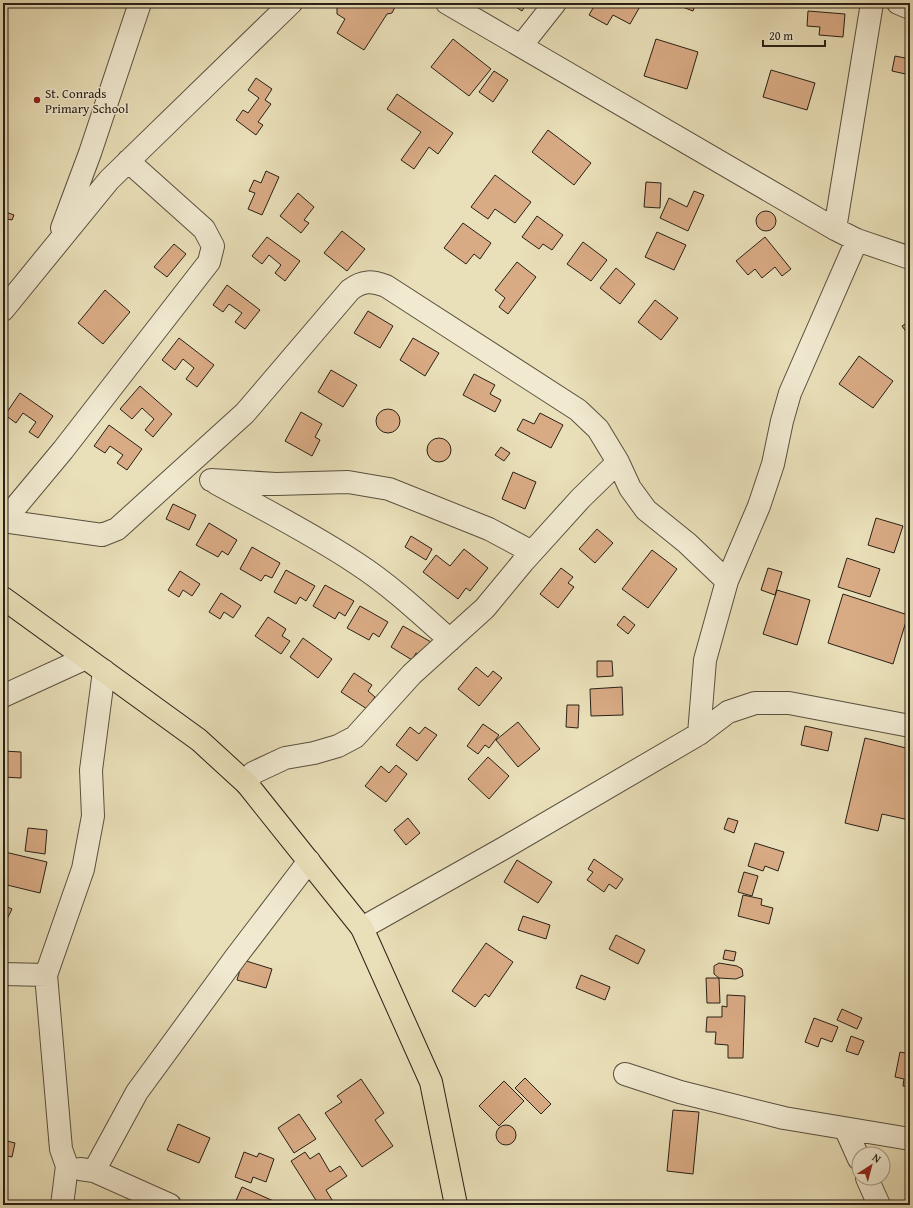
<svg xmlns="http://www.w3.org/2000/svg" width="913" height="1208" font-family="'Gentium Book Plus',serif">
  <rect width="100%" height="100%" fill="#e9dfb8"/>
  <filter id="stains"><feTurbulence type="fractalNoise" baseFrequency=".005" numOctaves="4"/><feColorMatrix values="0 0 0 0 .2 0 0 0 0 .09 0 0 0 0 .02 0 0 0 .5 -.17"/></filter>
  <radialGradient id="worn" r=".72"><stop offset=".6" stop-color="#630" stop-opacity="0"/><stop offset="1" stop-color="#630" stop-opacity=".3"/></radialGradient>
  <path fill="#d9ab85" stroke="#282017" d="M341,3H353L356,5L358,3H396V5L392,13L387,14L364,50L337,33L345,19L337,14V7Z
    M510,3H527L522,11Z
    M596,3H642L630,24L613,15L607,25L589,15Z
    M681,3H696L693,11L680,6Z
    M808,11L845,14L843,37L819,35L820,27L807,26Z
    M453,39L491,69L469,96L431,67Z
    M656,39L698,52L687,89L644,76Z
    M895,56L910,59V75L892,71Z
    M771,70L815,83L807,110L763,97Z
    M494,71L508,80L493,102L479,92Z
    M256,78L272,89L265,100L271,104L258,122L263,125L256,135L236,120L243,110L248,113L259,98L248,90Z
    M397,94L453,133L438,154L429,147L414,169L401,160L421,132L387,109Z
    M548,130L591,163L574,185L532,152Z
    M266,171L279,177L262,215L248,209L255,193L249,191L254,180L261,183Z
    M495,175L531,202L515,223L495,209L488,219L471,207Z
    M646,182L661,183L660,208L644,207Z
    M694,191L704,195L688,231L660,218L669,198L687,207Z
    M298,193L314,207L304,220L309,223L301,233L280,216Z
    M756 221a10 10 0 1 1 20 0a10 10 0 1 1-20 0Z
    M3,211L14,215L12,220L3,218Z
    M537,216L563,235L552,250L543,244L539,249L522,237Z
    M463,223L491,243L480,259L474,254L466,264L444,248Z
    M342,231L365,249L347,271L324,253Z
    M657,232L686,245L674,270L645,257Z
    M267,237L300,261L285,281L275,273L281,265L269,255L262,264L252,256Z
    M765,237L791,269L782,276L775,267L762,278L755,269L748,275L736,261Z
    M583,242L607,260L591,281L567,264Z
    M174,244L186,254L167,277L154,267Z
    M517,262L536,277L508,314L499,307L505,298L495,290Z
    M616,268L635,284L620,304L600,288Z
    M227,285L260,310L245,329L235,322L242,313L229,304L223,312L213,305Z
    M105,290L130,312L103,344L78,323Z
    M655,300L678,318L661,340L638,322Z
    M368,311L393,326L380,348L354,333Z
    M910,321V337L902,326Z
    M179,338L214,365L197,387L186,379L194,368L183,359L175,370L162,360Z
    M413,338L439,353L425,376L400,360Z
    M859,356L893,381L873,408L839,384Z
    M331,370L357,385L343,407L318,392Z
    M474,374L495,385L490,394L501,400L495,412L463,395Z
    M140,386L172,414L153,437L145,430L154,419L142,408L132,419L120,409Z
    M20,393L53,416L38,438L29,432L36,422L23,413L16,423L5,415Z
    M376 421a12 12 0 1 1 24 0a12 12 0 1 1-24 0Z
    M301,412L322,424L315,437L320,440L312,456L285,441Z
    M540,413L563,425L551,448L517,430L523,419L534,424Z
    M109,425L142,449L127,470L117,463L123,455L110,446L105,453L94,446Z
    M427 450a12 12 0 1 1 24 0a12 12 0 1 1-24 0Z
    M501,447L510,453L504,461L495,455Z
    M513,472L536,482L525,509L502,499Z
    M173,504L196,515L189,530L166,519Z
    M876,518L903,526L894,553L868,545Z
    M209,523L237,540L228,555L222,551L218,557L196,545Z
    M597,529L613,543L595,563L579,549Z
    M411,536L432,549L426,560L405,547Z
    M252,547L280,563L272,578L265,575L261,581L240,569Z
    M464,549L488,568L470,591L466,588L458,599L423,572L436,555L450,566Z
    M652,550L677,569L648,608L622,589Z
    M847,558L880,569L870,597L838,587Z
    M561,568L573,577L568,583L574,587L558,608L540,594Z
    M768,568L782,572L775,595L761,590Z
    M286,570L315,586L306,601L300,597L296,604L274,592Z
    M180,571L200,584L192,596L183,590L179,597L168,590Z
    M325,585L354,601L345,616L339,612L335,619L313,606Z
    M777,590L810,600L797,645L763,634Z
    M221,593L241,606L233,618L224,612L220,619L209,612Z
    M843,594L908,615L893,664L828,643Z
    M360,606L388,622L379,637L373,633L369,640L347,628Z
    M624,616L635,625L628,634L617,625Z
    M268,617L286,629L282,636L290,641L281,654L255,636Z
    M403,626L431,642L422,657L416,653L412,660L391,647Z
    M303,638L332,659L318,678L290,657Z
    M597,661H612L613,676L597,677Z
    M476,667L488,677L493,671L502,678L479,706L458,689Z
    M354,673L372,685L368,691L375,697L367,709L341,692Z
    M622,687L623,715L591,716L590,689Z
    M567,705H579L578,728L566,727Z
    M518,722L540,749L518,767L496,740Z
    M483,724L499,735L489,748L485,745L478,754L467,746Z
    M805,726L832,732L828,751L801,745Z
    M410,727L419,734L425,727L437,735L417,761L396,745Z
    M865,738L910,749L909,820L882,814L878,831L845,823Z
    M3,751L21,752V778L3,777Z
    M488,757L509,776L489,799L468,779Z
    M396,765L407,774L386,802L365,786L381,766L389,773Z
    M408,818L420,833L406,845L394,830Z
    M728,818L738,821L734,833L724,829Z
    M28,828L47,830L45,854L25,851Z
    M755,843L784,852L778,871L765,866L763,871L748,866Z
    M3,844L7,845L5,852L47,862L40,893L3,884Z
    M594,859L623,879L616,889L609,884L604,892L587,880L593,872L588,869Z
    M517,860L552,882L538,903L504,882Z
    M744,872L758,876L752,896L738,892Z
    M743,895L762,899L761,905L773,908L769,924L738,916Z
    M3,905L12,909L6,921L3,919Z
    M523,916L550,925L546,939L518,930Z
    M616,935L645,950L638,964L609,949Z
    M486,943L513,962L489,997L485,994L475,1007L452,991Z
    M725,950L736,952L734,961L723,959Z
    M243,960L272,969L266,988L237,980Z
    M719,963L737,966L742,969L743,976L736,979L719,978L714,974V966Z
    M581,975L610,987L605,1000L576,988Z
    M706,978H719L720,1003H707Z
    M727,995L745,996L743,1058H728V1045L715,1044L716,1032H706L707,1017H722V1006L727,1007Z
    M842,1009L862,1018L857,1029L837,1020Z
    M814,1018L838,1027L832,1042L821,1038L818,1047L805,1042Z
    M851,1036L864,1041L858,1055L846,1051Z
    M900,1052L910,1054V1087L903,1086L904,1079L895,1077Z
    M525,1078L551,1104L541,1114L515,1088Z
    M361,1079L384,1113L375,1120L393,1146L362,1167L325,1113L342,1102L337,1096Z
    M504,1081L524,1101L499,1126L479,1106Z
    M673,1110L699,1112L693,1174L667,1171Z
    M299,1114L316,1139L294,1153L278,1128Z
    M178,1124L210,1138L199,1163L167,1150Z
    M496 1135a10 10 0 1 1 20 0a10 10 0 1 1-20 0Z
    M3,1140L15,1143L12,1157L3,1155Z
    M244,1152L257,1157L259,1153L274,1159L266,1182L253,1177L251,1183L235,1177Z
    M305,1152L310,1159L319,1153L330,1172L340,1166L347,1176L326,1190L332,1200L323,1205H319L291,1161Z
    M242,1187L278,1203L277,1205H234Z"/>
  <g fill="none" stroke-linecap="round" stroke-linejoin="round">
    <defs>
      <path id="minor" d="M447,3L835,229L857,240L910,258
        M898,3L910,8
        M521,46L555,3
        M62,228L90,153L140,3
        M835,229L872,3
        M3,310L109,180L291,3
        M211,480L276,484L348,482L389,489L489,529L532,552
        M216,483C263,509 311,533 356,563C390,585 420,613 450,640
        M3,521L102,535L117,529L245,413L350,290C363,280 372,281 386,286L578,410L598,429L618,462L630,488L646,510L687,543L727,581L705,660L699,734
        M3,522L63,450L209,262L213,246L204,229L128,161
        M727,581L759,506L773,464L782,421L790,393L857,240
        M3,696L86,658
        M247,784L253,773L285,758L314,753L338,746L355,737L412,674L485,608L523,562L581,498L618,462
        M362,928L504,848L699,734L728,712L755,703H789L910,726
        M3,974L46,975
        M625,1074L680,1092L784,1118L910,1139
        M846,1130L859,1159
        M80,1169L94,1171L170,1205
        M94,1171L137,1092L235,958L309,861
        M867,1178L879,1205
        M62,1205L67,1166L61,1149L46,975L83,869L93,816L91,770L104,671"/>
      <path id="major" d="M3,598L199,740L247,784L362,928L431,1082L456,1205"/>
    </defs>
    <use href="#minor" stroke="#58503f" stroke-width="24"/>
    <use href="#major" stroke="#282017" stroke-width="24"/>
    <use href="#minor" stroke="#f1ead1" stroke-width="22"/>
    <use href="#major" stroke="#e9dfb8" stroke-width="22"/>
  </g>
  <circle fill="#8f2418" stroke="#f1ead1" stroke-width="1.5" cx="37" cy="100" r="4"/>
  <g text-anchor="middle" stroke-width="3" stroke-linejoin="round" paint-order="stroke">
    <g font-size="13" fill="#282017" stroke="#f1ead1" text-anchor="start">
      <text x="45" y="98">St. Conrads<tspan x="45" dy="15">Primary School</tspan></text>
    </g>
  </g>
  <rect width="913" height="1208" fill="none" stroke="#e9dfb8" stroke-width="16"/>
  <rect x="4" y="4" width="905" height="1200" fill="none" stroke="#282017" stroke-width="2"/>
  <rect x="8" y="8" width="897" height="1192" fill="none" stroke="#282017"/>
  <g transform="translate(871 1166) rotate(36)"><circle r="19" fill="#f1ead1" stroke="#a19987"/>
  <path d="M0-3L7 15L0 10L-7 15Z" fill="#8f2418"/>
  <text y="-6" font-size="11" font-weight="bold" text-anchor="middle" fill="#282017">N</text>
  </g>
  <path d="M763 40v6h62v-6" fill="none" stroke="#282017" stroke-width="2"/>
  <text x="769" y="40" font-size="12" fill="#282017" stroke="#f1ead1" stroke-width="3" paint-order="stroke">20 m</text>
  <rect width="100%" height="100%" filter="url(#stains)"/>
  <rect width="100%" height="100%" fill="url(#worn)"/>
</svg>
